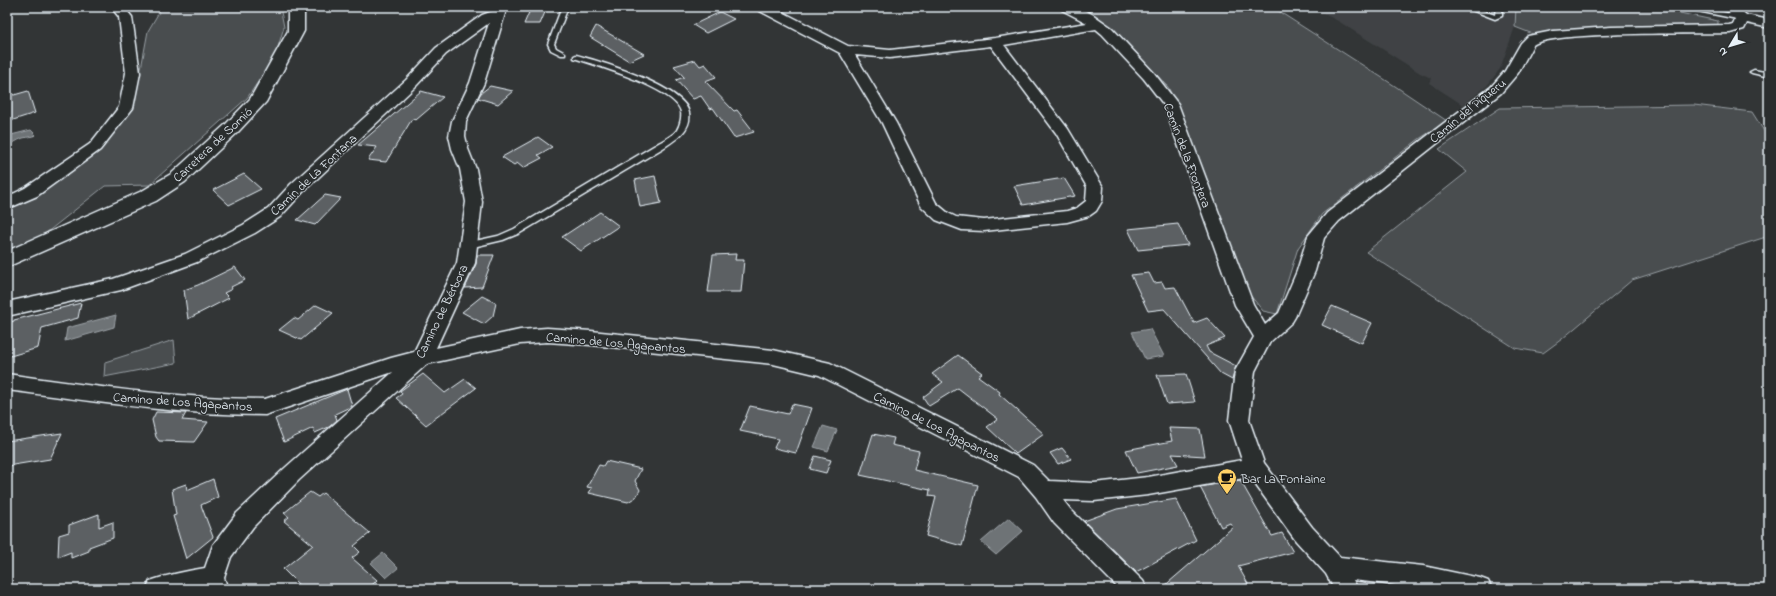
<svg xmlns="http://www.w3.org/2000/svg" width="1776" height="596" font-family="'Indie Flower',sans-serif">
  <rect width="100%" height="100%" fill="#323536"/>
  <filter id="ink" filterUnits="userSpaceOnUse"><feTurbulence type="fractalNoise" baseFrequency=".025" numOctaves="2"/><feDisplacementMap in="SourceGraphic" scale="8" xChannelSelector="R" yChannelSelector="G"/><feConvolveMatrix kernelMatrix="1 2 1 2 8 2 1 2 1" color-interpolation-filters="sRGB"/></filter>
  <g filter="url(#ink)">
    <path fill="#3f4244" d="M1311,7H1516L1515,27L1500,69L1487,86L1463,105L1429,83L1431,78L1420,73L1338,21Z"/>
    <path fill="#494d4f" stroke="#989fa4" d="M162,7H280L284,27L275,57L247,98L149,185L105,186L41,237L7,251V209L16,205L102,147L134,106L148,31Z
      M1077,7H1272L1395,86L1447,121L1419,139L1322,214L1298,248L1277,314L1263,311L1250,295L1222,228L1187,127L1168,87L1120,35L1096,17Z
      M1516,7H1651L1718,21V25L1533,34L1515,27Z
      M1694,105L1752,112L1769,139V236L1632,280L1562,339L1543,353L1515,348L1366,252L1467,172L1439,149L1500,108Z
      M174,340L176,363L104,377L105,362Z"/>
    <path fill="#6e7376" stroke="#9fa5aa" d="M31,130L36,135C31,137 27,137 23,138C17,140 13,144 7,145V136Z
      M116,315L114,327L65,341L67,328Z
      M1150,329L1164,356L1145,359L1132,332Z
      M823,426L837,430L828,451L814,447Z
      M1009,518L1023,531L996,555L981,542Z
      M383,553L398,568L386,578L371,563Z"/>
    <path fill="#5c6063" stroke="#e8f1f8" d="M530,10H546L540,24H524Z
      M720,12L734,19L706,33L693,25Z
      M596,26L644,54L629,61L590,37Z
      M695,60L700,66L705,64L716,77L705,81L734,111L737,110L754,132L734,138L713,108L710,109L701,96L693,99L676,80L684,77L674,66Z
      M490,86L513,91L498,104L478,98L481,93Z
      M28,91L35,113L7,122V92L14,95Z
      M421,91L443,97L416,120L412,119L386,162L368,160L377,147L358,145Z
      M538,137L552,147L538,155L542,158L523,168L517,163L514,165L502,157Z
      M244,174L261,189L229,205L213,190Z
      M655,176L661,203L640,207L635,180Z
      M1064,178L1075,196L1023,205L1014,186Z
      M325,195L341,198L315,225L297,220Z
      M600,212L619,226L581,251L562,237Z
      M1178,224L1188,245L1138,250L1128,229Z
      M736,254L735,260H744L741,292H708L713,255Z
      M477,255H494L482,287L465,288L476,264Z
      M235,267L245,280L231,287L232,289L224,293L229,298L188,319L184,290L198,285Z
      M1149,273L1154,283L1162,282L1165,288L1175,287L1194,323L1207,318L1225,338L1206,346L1209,352L1236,366L1232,380L1221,374L1164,309L1148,311L1131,275Z
      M482,296L496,303L493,316L484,324L462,312Z
      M81,303L78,318L42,328L38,348L7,357V323L14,321V320Z
      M316,305L333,313L301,340L279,330L294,318L298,320Z
      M1332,306L1372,323L1362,343L1322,325Z
      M958,355L982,373L978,376L1000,392L999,394L1044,434L1016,454L987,427L998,419L958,388L929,406L923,397L943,382L932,374Z
      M423,374L445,393L465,379L476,388L426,425L396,398L402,394L400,391Z
      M1186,374L1195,402L1167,404L1157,375Z
      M347,389L352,406L335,414L337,420L329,427L315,433L313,428L284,442L275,419Z
      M792,404L812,408L796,453L774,448L778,439L740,431L750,406L788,414Z
      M156,412L186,413L182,420L208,422L194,442L159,441L156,437L152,420Z
      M1169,428L1200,429L1205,456L1172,454L1178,465L1137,473L1126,450L1172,441Z
      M62,433L50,459L7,466V441Z
      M873,434L894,438L892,445L919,451L914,470L978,485L962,546L926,536L936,497L929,496L930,490L860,475Z
      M1062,448L1071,459L1058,464L1050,453Z
      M815,456L831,460L826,473L810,469Z
      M606,461L641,469L635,481L640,490L636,497L628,502L589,493L592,488L587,487L599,465L603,466Z
      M213,479L218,497L201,505L213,537L186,559L173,516L176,515L172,489L186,484L187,490Z
      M1240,480L1272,536L1282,533L1293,552L1238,566L1248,584L1232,589H1204L1202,586L1191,589H1161L1233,527L1230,523L1221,527L1200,487Z
      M310,492L318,497L323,493L370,533L354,546L360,552L352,558L377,580L368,589H303L283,569L313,545L284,521L289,517L284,513Z
      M1176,499L1196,540L1136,572L1084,521L1117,509Z
      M99,514V527L113,522V538L89,547V551L71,558V552L58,557L59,535L69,532V525Z"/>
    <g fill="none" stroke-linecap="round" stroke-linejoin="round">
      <defs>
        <path id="lane" d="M562,7H568L554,44L556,48L565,53V55H561L551,50L548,44Z
          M1464,7H1473L1495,15L1496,7H1502V16L1495,19Z
          M1685,7H1698L1742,16L1745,18L1742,20L1688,9Z
          M576,55C599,61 685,87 689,113C692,130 675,140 663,148L520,233L503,240L469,248L466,247L465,245L466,243L498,236L514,229L657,144C664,140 673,136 677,130C680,125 682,117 681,112C677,89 595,65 574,58V56Z
          M1754,70L1769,73V77L1752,73L1750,72Z"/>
        <path id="street" d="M111,7H124L132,17L140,73L133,108L100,150L37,196L7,209V197L25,188L90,144L119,107L126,73L119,17Z
          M495,7H507L484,83L466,121L465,136L468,149L476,169L482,202L475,263L436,348L520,330L547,328L591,331L773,350L830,363L1033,465L1049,481L1094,483L1148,477L1242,460L1229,420L1235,371L1254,337L1235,305L1164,105L1144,79L1102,34L1096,29L1004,45L1068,129L1103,187L1102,201L1096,211L1089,216L1067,222L984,231L962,230L936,220L921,206L882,123L840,53L758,10L757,7H773L848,46L890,50L995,38L1087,23L1062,10L1061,7H1077L1092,14L1112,28L1154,73L1178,104L1253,304L1265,325L1279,313L1297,271L1308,236L1327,213L1491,87L1505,71L1521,43L1528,36L1553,31L1611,27L1729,25L1733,24L1735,19L1724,7H1738L1746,15L1769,20V28L1747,23L1744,29L1730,33C1699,34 1551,31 1533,45L1518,73L1501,93L1339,221L1324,238L1315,271L1295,317L1292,322L1270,342L1255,371L1249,420L1264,463L1312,527L1340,557L1423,566L1480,578L1488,581L1492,589H1429L1353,580L1358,589H1334L1326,574L1296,541L1250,477L1148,495L1094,501L1063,500L1070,509L1143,581L1147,589H1119L1054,523L1036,497L1019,477L819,375L773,364L591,345L547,342L520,344L427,364L299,480L253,527L231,557L224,578L228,589H146L150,581C167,575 186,571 205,568L213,545L237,513L285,468L393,372L265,415C179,415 92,401 7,390V374C92,386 179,399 265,399L391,358L414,352L457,263L466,202L460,169L452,149L449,136L452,121L470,83L489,23L446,54L416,86L303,192L280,217L255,233L197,262L121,290L7,316V302L113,279L185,254L243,225L268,209L291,184L406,80L436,48L482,15L493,11ZM991,46L1056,133L1087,187L1086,201L1077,208L1067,211L984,220L956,217L948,213L936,203L896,123L855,55L890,58Z"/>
        <path id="secondary" d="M288,7H304V31L266,102L238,132L185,182L156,201L7,267V251L142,191L171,174L226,124L250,99L288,31Z"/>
      </defs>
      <use href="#lane" stroke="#e8f1f8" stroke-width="3"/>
      <use href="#street" stroke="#e8f1f8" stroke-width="3"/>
      <use href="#secondary" stroke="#e8f1f8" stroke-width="3"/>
      <use href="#lane" fill="#2a2d2e" fill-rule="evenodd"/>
      <use href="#street" fill="#2a2d2e" fill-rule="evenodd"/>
      <use href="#secondary" fill="#2a2d2e" fill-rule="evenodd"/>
    </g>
  </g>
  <defs>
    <symbol id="cafe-pin" viewBox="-11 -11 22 30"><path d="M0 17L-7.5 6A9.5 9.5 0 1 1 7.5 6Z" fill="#ffd166" stroke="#2a2d2e"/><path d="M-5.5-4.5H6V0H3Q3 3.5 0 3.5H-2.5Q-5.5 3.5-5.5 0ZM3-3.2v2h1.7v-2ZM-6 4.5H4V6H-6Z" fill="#111"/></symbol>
  </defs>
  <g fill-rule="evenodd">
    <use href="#cafe-pin" x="1216" y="467" width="22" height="30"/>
  </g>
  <g text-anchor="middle" stroke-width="3" stroke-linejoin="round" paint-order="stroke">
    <g font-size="13" fill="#e8f1f8" stroke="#2a2d2e">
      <text transform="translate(1467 110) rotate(-39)" y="5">Camín del Piqueru</text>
      <text transform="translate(212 144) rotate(-43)" y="5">Carretera de Somió</text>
      <text transform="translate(1188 155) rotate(69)" y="5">Camín de la Frontera</text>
      <text transform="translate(313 174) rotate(-43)" y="5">Camín de La Fontana</text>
      <text transform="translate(441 311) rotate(-64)" y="5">Camino de Bérbora</text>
      <text transform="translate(616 342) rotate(5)" y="5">Camino de Los Agapantos</text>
      <text transform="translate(183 401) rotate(4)" y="5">Camino de Los Agapantos</text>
      <text transform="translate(937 426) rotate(27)" y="5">Camino de Los Agapantos</text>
    </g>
    <g font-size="13" fill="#e8f1f8" stroke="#2a2d2e" text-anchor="start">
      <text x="1241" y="483">Bar La Fontaine</text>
    </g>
  </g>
  <rect width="1776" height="596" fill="none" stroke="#2a2d2e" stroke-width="24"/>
  <rect x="12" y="12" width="1752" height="572" fill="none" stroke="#e8f1f8" stroke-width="1.5" filter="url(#ink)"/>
  <g transform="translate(1730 46) rotate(232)" stroke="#2a2d2e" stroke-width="3" paint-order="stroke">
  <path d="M0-3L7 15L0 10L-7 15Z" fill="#e8f1f8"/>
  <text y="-6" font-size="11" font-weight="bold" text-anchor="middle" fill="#e8f1f8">N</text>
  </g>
</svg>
